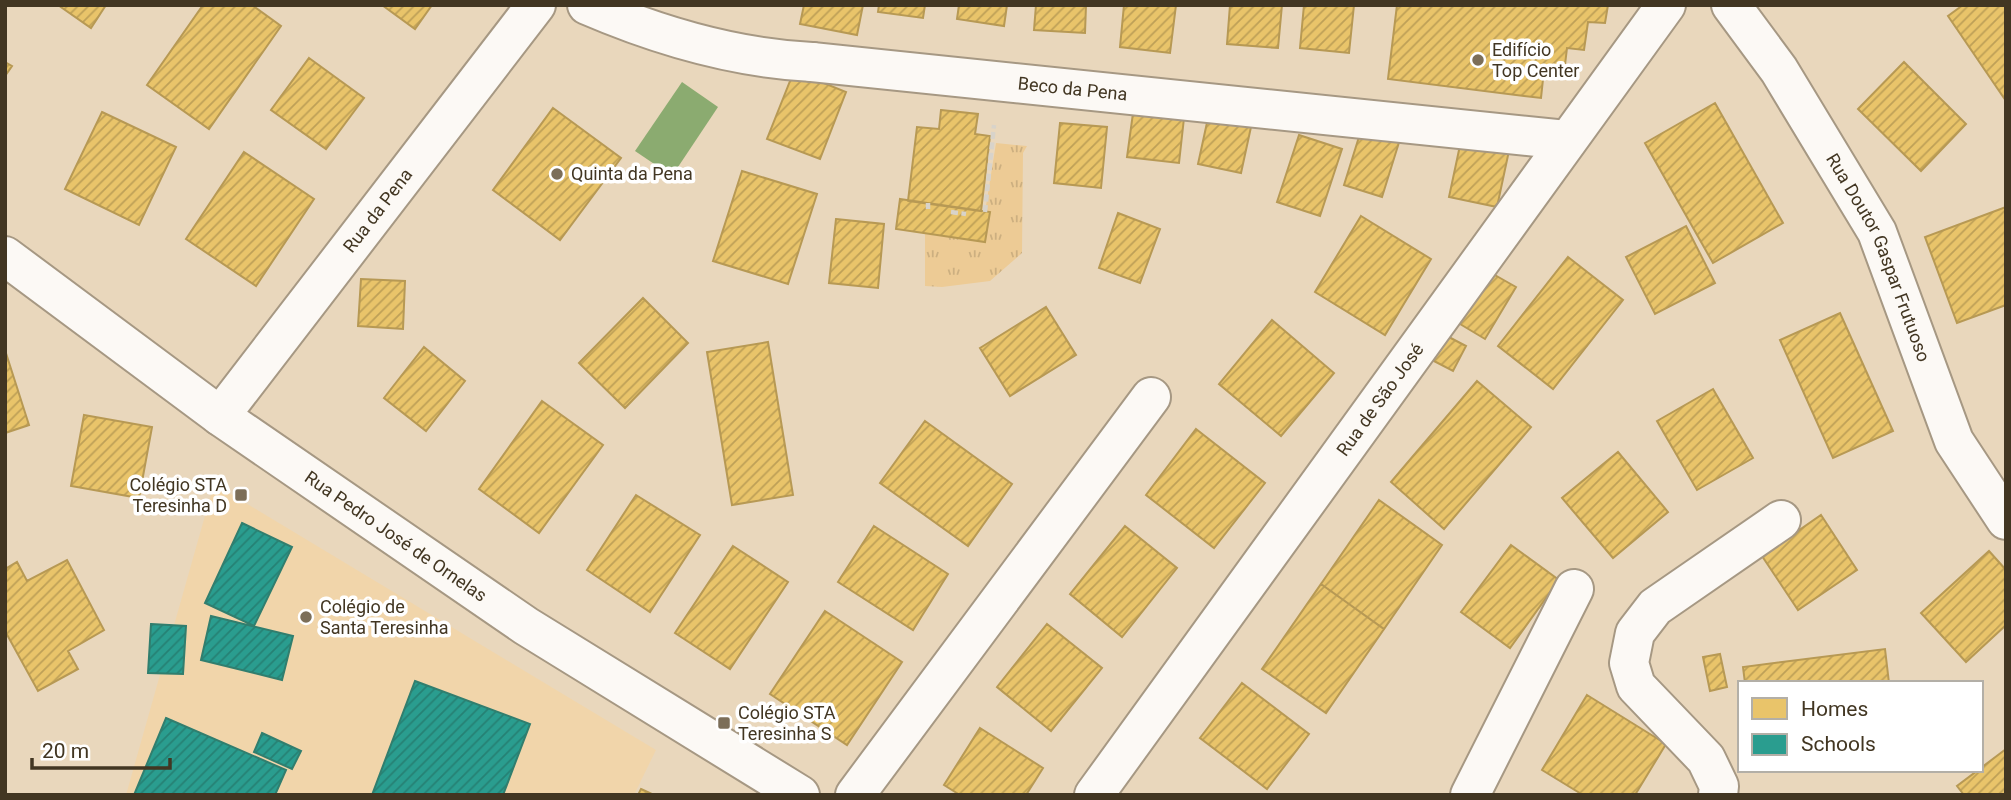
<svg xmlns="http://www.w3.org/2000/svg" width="2011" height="800" font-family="Roboto,sans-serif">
  <defs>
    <pattern id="grass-tufts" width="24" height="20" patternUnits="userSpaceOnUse" patternTransform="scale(1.75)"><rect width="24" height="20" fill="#edcb95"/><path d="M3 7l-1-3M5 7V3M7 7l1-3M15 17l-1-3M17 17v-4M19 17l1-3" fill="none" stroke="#ccaf80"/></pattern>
    <pattern id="homes-hatch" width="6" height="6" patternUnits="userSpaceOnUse" patternTransform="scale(1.75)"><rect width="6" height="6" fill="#e9c46a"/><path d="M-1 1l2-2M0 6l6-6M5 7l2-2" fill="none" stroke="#bea057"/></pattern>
    <pattern id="schools-hatch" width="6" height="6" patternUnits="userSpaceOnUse" patternTransform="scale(1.75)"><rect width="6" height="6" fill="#2a9d8f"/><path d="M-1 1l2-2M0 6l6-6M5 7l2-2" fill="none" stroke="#268174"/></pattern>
  </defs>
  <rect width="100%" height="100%" fill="#e9d7bc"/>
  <path fill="#f1d5aa" d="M214,484L656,750L634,795H126Z"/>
  <path fill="url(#grass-tufts)" d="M996,143L1027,146L1023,153L1022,253L990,281L942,287L925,286V234L985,242L990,213L985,212Z"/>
  <path fill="#8bab70" d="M682,82L718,107L672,176L635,151Z"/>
  <path fill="url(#homes-hatch)" stroke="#b79954" stroke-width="2" d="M58,5H106L91,28Z
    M203,5H252L281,26L209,129L147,85Z
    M382,5H432L415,29Z
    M804,5H863L857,35L800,24Z
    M879,5H925L923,18L878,12Z
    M959,5H1007L1004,26L957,19Z
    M1036,5H1086L1085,33L1034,30Z
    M1124,5H1176L1170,53L1120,47Z
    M1230,5H1282L1278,48L1227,44Z
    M1304,5H1354L1349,53L1300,48Z
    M1397,5H1608L1605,23L1588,22L1584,50L1567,48L1564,73L1544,70L1541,98L1388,79Z
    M1963,5H2006V101L1948,16Z
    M309,58L364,98L326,149L271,110Z
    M5,62L12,66L5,76Z
    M1904,62L1966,124L1921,171L1858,109Z
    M794,71L846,92L820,159L767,139Z
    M1715,103L1783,223L1713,263L1645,143Z
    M553,108L621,158L560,240L493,190Z
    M941,110L978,114L975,134L990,136L981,211L908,201L917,127L939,129Z
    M102,112L176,147L139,225L65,189Z
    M1133,113L1184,118L1179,163L1127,157Z
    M1208,118L1251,127L1241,173L1198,164Z
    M1060,123L1107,127L1101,188L1054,183Z
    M1363,124L1401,136L1382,197L1344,185Z
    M1299,135L1342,149L1320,216L1277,202Z
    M1462,136L1510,146L1497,207L1449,197Z
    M244,152L314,199L256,286L186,239Z
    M742,171L817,194L788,284L713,261Z
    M900,199L990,212L985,242L896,229Z
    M2006,207V305L1957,323L1925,237Z
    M1118,213L1160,229L1140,283L1099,268Z
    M1361,216L1431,259L1385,335L1315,292Z
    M836,219L884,224L878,288L829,283Z
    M1686,226L1715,283L1655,314L1626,257Z
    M1568,257L1623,300L1553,389L1498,346Z
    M1486,270L1516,287L1485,339L1455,321Z
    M361,279L405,281L403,329L358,326Z
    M643,298L688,343L625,408L579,363Z
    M1046,307L1076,355L1010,396L980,348Z
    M1840,313L1893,431L1833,458L1780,340Z
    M1272,320L1334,373L1281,436L1219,384Z
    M1445,335L1466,346L1453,371L1432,360Z
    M768,342L793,495L732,505L707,352Z
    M424,347L465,381L426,431L384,398Z
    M5,350L29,425L5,433Z
    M1477,381L1531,427L1444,529L1391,482Z
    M1713,389L1753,458L1697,490L1657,421Z
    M542,401L603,445L539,533L479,489Z
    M84,415L152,427L139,498L71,486Z
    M925,421L1012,484L968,546L880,483Z
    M1196,429L1265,483L1214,548L1146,495Z
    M1618,452L1668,512L1613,558L1562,498Z
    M636,495L700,535L650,612L587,570Z
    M1379,500L1442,545L1384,629L1321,584Z
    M1821,515L1857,570L1798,610L1762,556Z
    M874,526L948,574L913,630L838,582Z
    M1125,526L1177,568L1122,637L1070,594Z
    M1511,545L1559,580L1510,648L1461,612Z
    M733,546L788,582L730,669L675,633Z
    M1989,551L2006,570V625L1966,662L1921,613Z
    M67,560L104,630L68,651L78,669L38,691L5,631V569L17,562L27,581Z
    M1321,584L1384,629L1326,713L1262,669Z
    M825,611L902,662L847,745L770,694Z
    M1047,624L1102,668L1051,731L997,687Z
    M1885,649L1889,683H1745L1743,667Z
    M1720,654L1727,687L1710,691L1703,657Z
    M1242,683L1309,734L1267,789L1200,738Z
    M1587,695L1666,744L1635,795H1583L1542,770Z
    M980,728L1043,768L1026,795H960L944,785Z
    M2006,749V795H1964L1957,786Z
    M641,789L654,795H638Z"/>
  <path fill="url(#schools-hatch)" stroke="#317e6e" stroke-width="2" d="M242,523L292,547L254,626L205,603Z
    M211,616L293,636L282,680L201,660Z
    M151,624L186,626L183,674L148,673Z
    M415,681L530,724L503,795H372Z
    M166,718L286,770L275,795H134Z
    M262,733L301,751L292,769L254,752Z"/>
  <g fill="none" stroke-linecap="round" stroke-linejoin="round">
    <defs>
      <path id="pedestrian" d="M587,5C659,36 733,58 812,62"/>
      <g id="minor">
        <path id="s1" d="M1731,5L1779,70L1877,232L1954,441L2006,520"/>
        <path id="s2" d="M812,62L1566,140"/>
        <path d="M855,795L1151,397"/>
        <path id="s3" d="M1094,795L1666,5"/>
        <path d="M1470,795L1574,589"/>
        <path d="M1718,795L1719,786L1706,759L1636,686L1629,663L1635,633L1655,607L1781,520"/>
      </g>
      <g id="tertiary">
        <path id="s4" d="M5,256L220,416L526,626L800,795"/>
        <path id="s5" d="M220,416L536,5"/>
      </g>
    </defs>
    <use href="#pedestrian" stroke="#a69883" stroke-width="42"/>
    <use href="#minor" stroke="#a69883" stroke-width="42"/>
    <use href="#tertiary" stroke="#a69883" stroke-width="42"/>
    <path stroke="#d8d3ca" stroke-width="4.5" stroke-dasharray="7 3.5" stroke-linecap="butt" d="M928,209V203
      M951,212L966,214
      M985,212L994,125"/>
    <use href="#pedestrian" stroke="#fcf9f5" stroke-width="38"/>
    <use href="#minor" stroke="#fcf9f5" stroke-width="38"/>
    <use href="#tertiary" stroke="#fcf9f5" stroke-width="38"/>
  </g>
  <g fill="#7c6e58" stroke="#fff" stroke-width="2.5">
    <circle cx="1478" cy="60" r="7"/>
    <circle cx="557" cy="174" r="7"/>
    <rect x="234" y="488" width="14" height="14" rx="3.5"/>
    <circle cx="306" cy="617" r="7"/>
    <rect x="717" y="716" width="14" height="14" rx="3.5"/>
  </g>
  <g text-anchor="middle" stroke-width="7" stroke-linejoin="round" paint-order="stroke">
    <g font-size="18" fill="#423622" stroke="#fff" text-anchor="start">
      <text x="1492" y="56">Edifício<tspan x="1492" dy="21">Top Center</tspan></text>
      <text x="571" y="180">Quinta da Pena</text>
      <text x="227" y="491" text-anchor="end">Colégio STA<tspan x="227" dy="21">Teresinha D</tspan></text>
      <text x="320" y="613">Colégio de<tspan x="320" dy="21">Santa Teresinha</tspan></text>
      <text x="738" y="719">Colégio STA<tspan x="738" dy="21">Teresinha S</tspan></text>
    </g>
    <g font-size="18" fill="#423622" stroke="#fff">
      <text dy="6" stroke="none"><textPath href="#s2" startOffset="262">Beco da Pena</textPath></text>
      <text dy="6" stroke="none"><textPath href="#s5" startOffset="259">Rua da Pena</textPath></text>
      <text dy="6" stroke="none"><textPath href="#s1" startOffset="294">Rua Doutor Gaspar Frutuoso</textPath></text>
      <text dy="6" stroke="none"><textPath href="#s3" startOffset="488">Rua de São José</textPath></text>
      <text dy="6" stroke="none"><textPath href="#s4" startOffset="481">Rua Pedro José de Ornelas</textPath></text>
    </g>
  </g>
  <rect width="2011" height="800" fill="none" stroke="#423622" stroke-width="14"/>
  <rect x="1738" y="681" width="245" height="91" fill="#ffffff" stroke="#b3afa7" stroke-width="2"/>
  <rect x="1752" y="698" width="35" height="21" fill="#e9c46a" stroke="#b3afa7" stroke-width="2"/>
  <text x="1801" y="716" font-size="21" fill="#423622">Homes</text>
  <rect x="1752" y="734" width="35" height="21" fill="#2a9d8f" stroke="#b3afa7" stroke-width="2"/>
  <text x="1801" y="751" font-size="21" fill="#423622">Schools</text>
  <path d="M32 758v10h138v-10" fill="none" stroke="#423622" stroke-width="3.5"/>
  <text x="42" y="758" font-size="21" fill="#423622" stroke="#ffffff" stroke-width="5" paint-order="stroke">20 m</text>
</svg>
